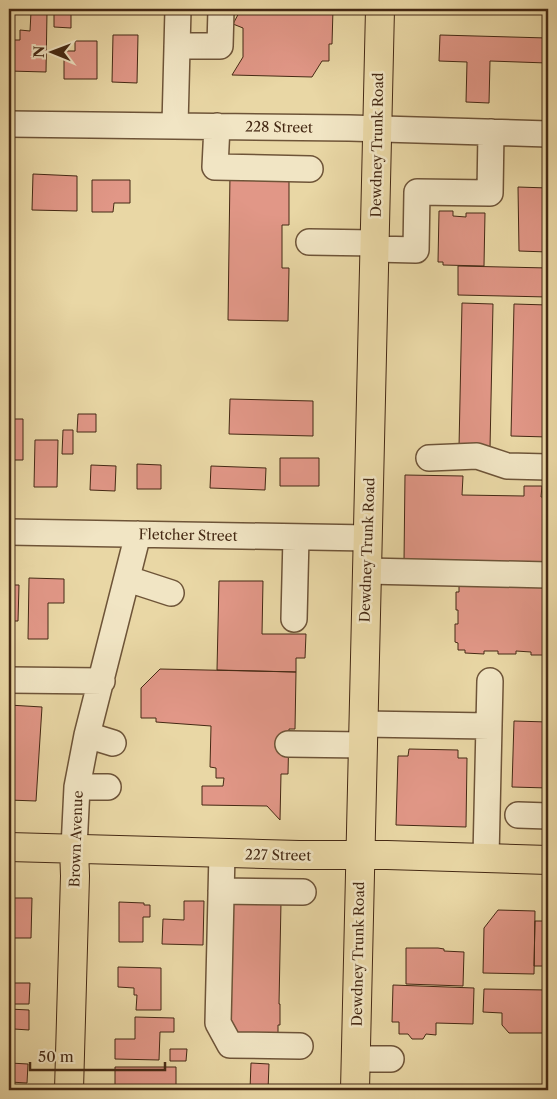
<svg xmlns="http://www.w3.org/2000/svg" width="557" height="1099" font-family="'Libre Caslon Text',serif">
  <rect width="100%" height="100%" fill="#e9d7a5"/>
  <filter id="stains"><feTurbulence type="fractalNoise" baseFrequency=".004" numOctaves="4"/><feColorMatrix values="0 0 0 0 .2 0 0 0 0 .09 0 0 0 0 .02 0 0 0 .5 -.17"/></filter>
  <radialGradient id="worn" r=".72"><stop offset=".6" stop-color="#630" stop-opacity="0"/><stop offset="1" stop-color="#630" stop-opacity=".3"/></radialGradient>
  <path fill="#e19787" stroke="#452914" d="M54,9H71V28L54,27Z
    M241,9H333L332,44H329V61H322L312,77L232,75L243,57V28L233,24Z
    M31,12H47L46,72L9,71V40H20V30L30,31Z
    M113,35H138L137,83L112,82Z
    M440,35L547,38V63L490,61L489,103L466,102L467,62L439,61Z
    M75,41H97V79H64V51H75Z
    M33,174L77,176V211L32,210Z
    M230,174L289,175V225H282V268H289L288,321L228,320Z
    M9,180H13V204H9Z
    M92,180H130V203H114L113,212H92Z
    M518,187L548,188V252L519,251Z
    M439,211H453V216L466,217V213H485L484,266L443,265V262H438Z
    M458,266L548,268V297L458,295Z
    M462,303L493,304L490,448L459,447Z
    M514,304L548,305V437L511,436Z
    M230,399L313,401V436L229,434Z
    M78,414H96V432H77Z
    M9,419H23V460H9Z
    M63,430H73V454H62Z
    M35,440H58L57,487H34Z
    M280,458H319V486H280Z
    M137,464L161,465V489H137Z
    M91,465L116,466L115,491L90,490Z
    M211,466L266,468L265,490L210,488Z
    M405,475L463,476L462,495L524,496V486H542L541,497H548V563L404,561Z
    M29,578L64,579V603H48V639H28Z
    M219,581H263L262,634H306L305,658H296V672L217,670Z
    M548,583V655H531V652L516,651V654H498V651H484V654L465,653V650H458V643L455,642V624H458V610H456V592H459V585Z
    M9,585H19L18,621H9Z
    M160,669L296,672L295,729H289L288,774H281L280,820L267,806L202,805V786H223L224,778H216V768L210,767L211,726L156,722V718H141V688Z
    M9,705L42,707L36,801L9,800Z
    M514,721L548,722V788L512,787Z
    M409,749L458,750V758H467L466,827L396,825L398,756H408Z
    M9,898H32L31,938H9Z
    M184,901H204L203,945L162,944L163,919L184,920Z
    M222,901L281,902L279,1004H280V1025H278V1038H235L219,1020Z
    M119,902L144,903V905H150V917H143V942H119Z
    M498,910L535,911L534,974L483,973L484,928Z
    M535,921H548V966H534Z
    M406,948H438L444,949V951L464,952L463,986L406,984Z
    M9,960L14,961V983H30L29,1004H9Z
    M118,967L161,968V1010H136L137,995H134V988L118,987Z
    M393,985L474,988L473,1024L436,1023V1035L426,1034L423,1039H412L408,1034H399V1022H392Z
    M484,989L548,990V1033H509L502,1025V1013L483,1012Z
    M9,1009L29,1010V1030L14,1029L13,1053L9,1052Z
    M135,1017L174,1018V1032H160L159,1060L115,1059V1039H135Z
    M170,1049H187L186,1061H170Z
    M9,1060L10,1063L28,1064L27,1083L10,1082L9,1085Z
    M251,1063L269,1064L268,1090L250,1089Z
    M115,1067H176V1090H115Z"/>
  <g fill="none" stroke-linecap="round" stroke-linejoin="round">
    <defs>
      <path id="minor" d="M177,46H220L221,9
        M9,124L349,128L548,134
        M175,125L178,9
        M217,126L215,167L310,169
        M309,242L375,243
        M375,249L416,250L417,192L490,193L491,132
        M429,458L477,456L507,466L548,467
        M9,532L368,538
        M367,571L548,575
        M128,579L171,593
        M294,619L296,537
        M9,680L102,681
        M363,724L489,726
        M87,735L113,743
        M288,744L363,745
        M77,787H108
        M518,815L548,816
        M74,848L77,787L87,735L138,534
        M222,853L218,1023L230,1045L300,1046
        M486,857L490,681
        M221,891L303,892
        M356,1059H391"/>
      <path id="major" d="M9,847L299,855H387L548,860
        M69,1090L75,876L74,848
        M355,1090L380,9"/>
    </defs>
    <use href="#minor" stroke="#6e5438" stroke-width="28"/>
    <use href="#major" stroke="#452914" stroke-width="30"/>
    <use href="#minor" stroke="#f1e5c4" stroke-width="25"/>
    <use href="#major" stroke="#e9d7a5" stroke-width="28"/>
  </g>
  <g text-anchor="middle" stroke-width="5" stroke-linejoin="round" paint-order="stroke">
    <g font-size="14" fill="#452914" stroke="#f1e5c4">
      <text transform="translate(279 127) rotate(1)" y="5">228 Street</text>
      <text transform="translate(377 145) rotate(-89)" y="5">Dewdney Trunk Road</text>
      <text transform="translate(188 535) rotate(1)" y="5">Fletcher Street</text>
      <text transform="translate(367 550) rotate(-88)" y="5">Dewdney Trunk Road</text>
      <text transform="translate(76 839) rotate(-88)" y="5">Brown Avenue</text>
      <text transform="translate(278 855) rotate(1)" y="5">227 Street</text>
      <text transform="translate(358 954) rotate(-89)" y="5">Dewdney Trunk Road</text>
    </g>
  </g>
  <rect width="557" height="1099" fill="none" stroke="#e9d7a5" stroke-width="30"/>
  <rect x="10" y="10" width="537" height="1079" fill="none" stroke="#452914" stroke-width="2.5"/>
  <rect x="15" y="15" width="527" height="1069" fill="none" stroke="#452914"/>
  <g transform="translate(52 52) rotate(271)" stroke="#f1e5c4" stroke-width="4" paint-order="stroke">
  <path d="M0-4L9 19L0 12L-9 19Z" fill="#452914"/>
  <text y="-8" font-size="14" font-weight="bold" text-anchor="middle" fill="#452914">N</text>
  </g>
  <path d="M30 1062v8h135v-8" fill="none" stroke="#452914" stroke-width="2.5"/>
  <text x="38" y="1062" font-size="15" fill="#452914" stroke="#f1e5c4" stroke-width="4" paint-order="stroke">50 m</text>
  <rect width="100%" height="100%" filter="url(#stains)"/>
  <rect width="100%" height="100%" fill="url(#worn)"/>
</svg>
